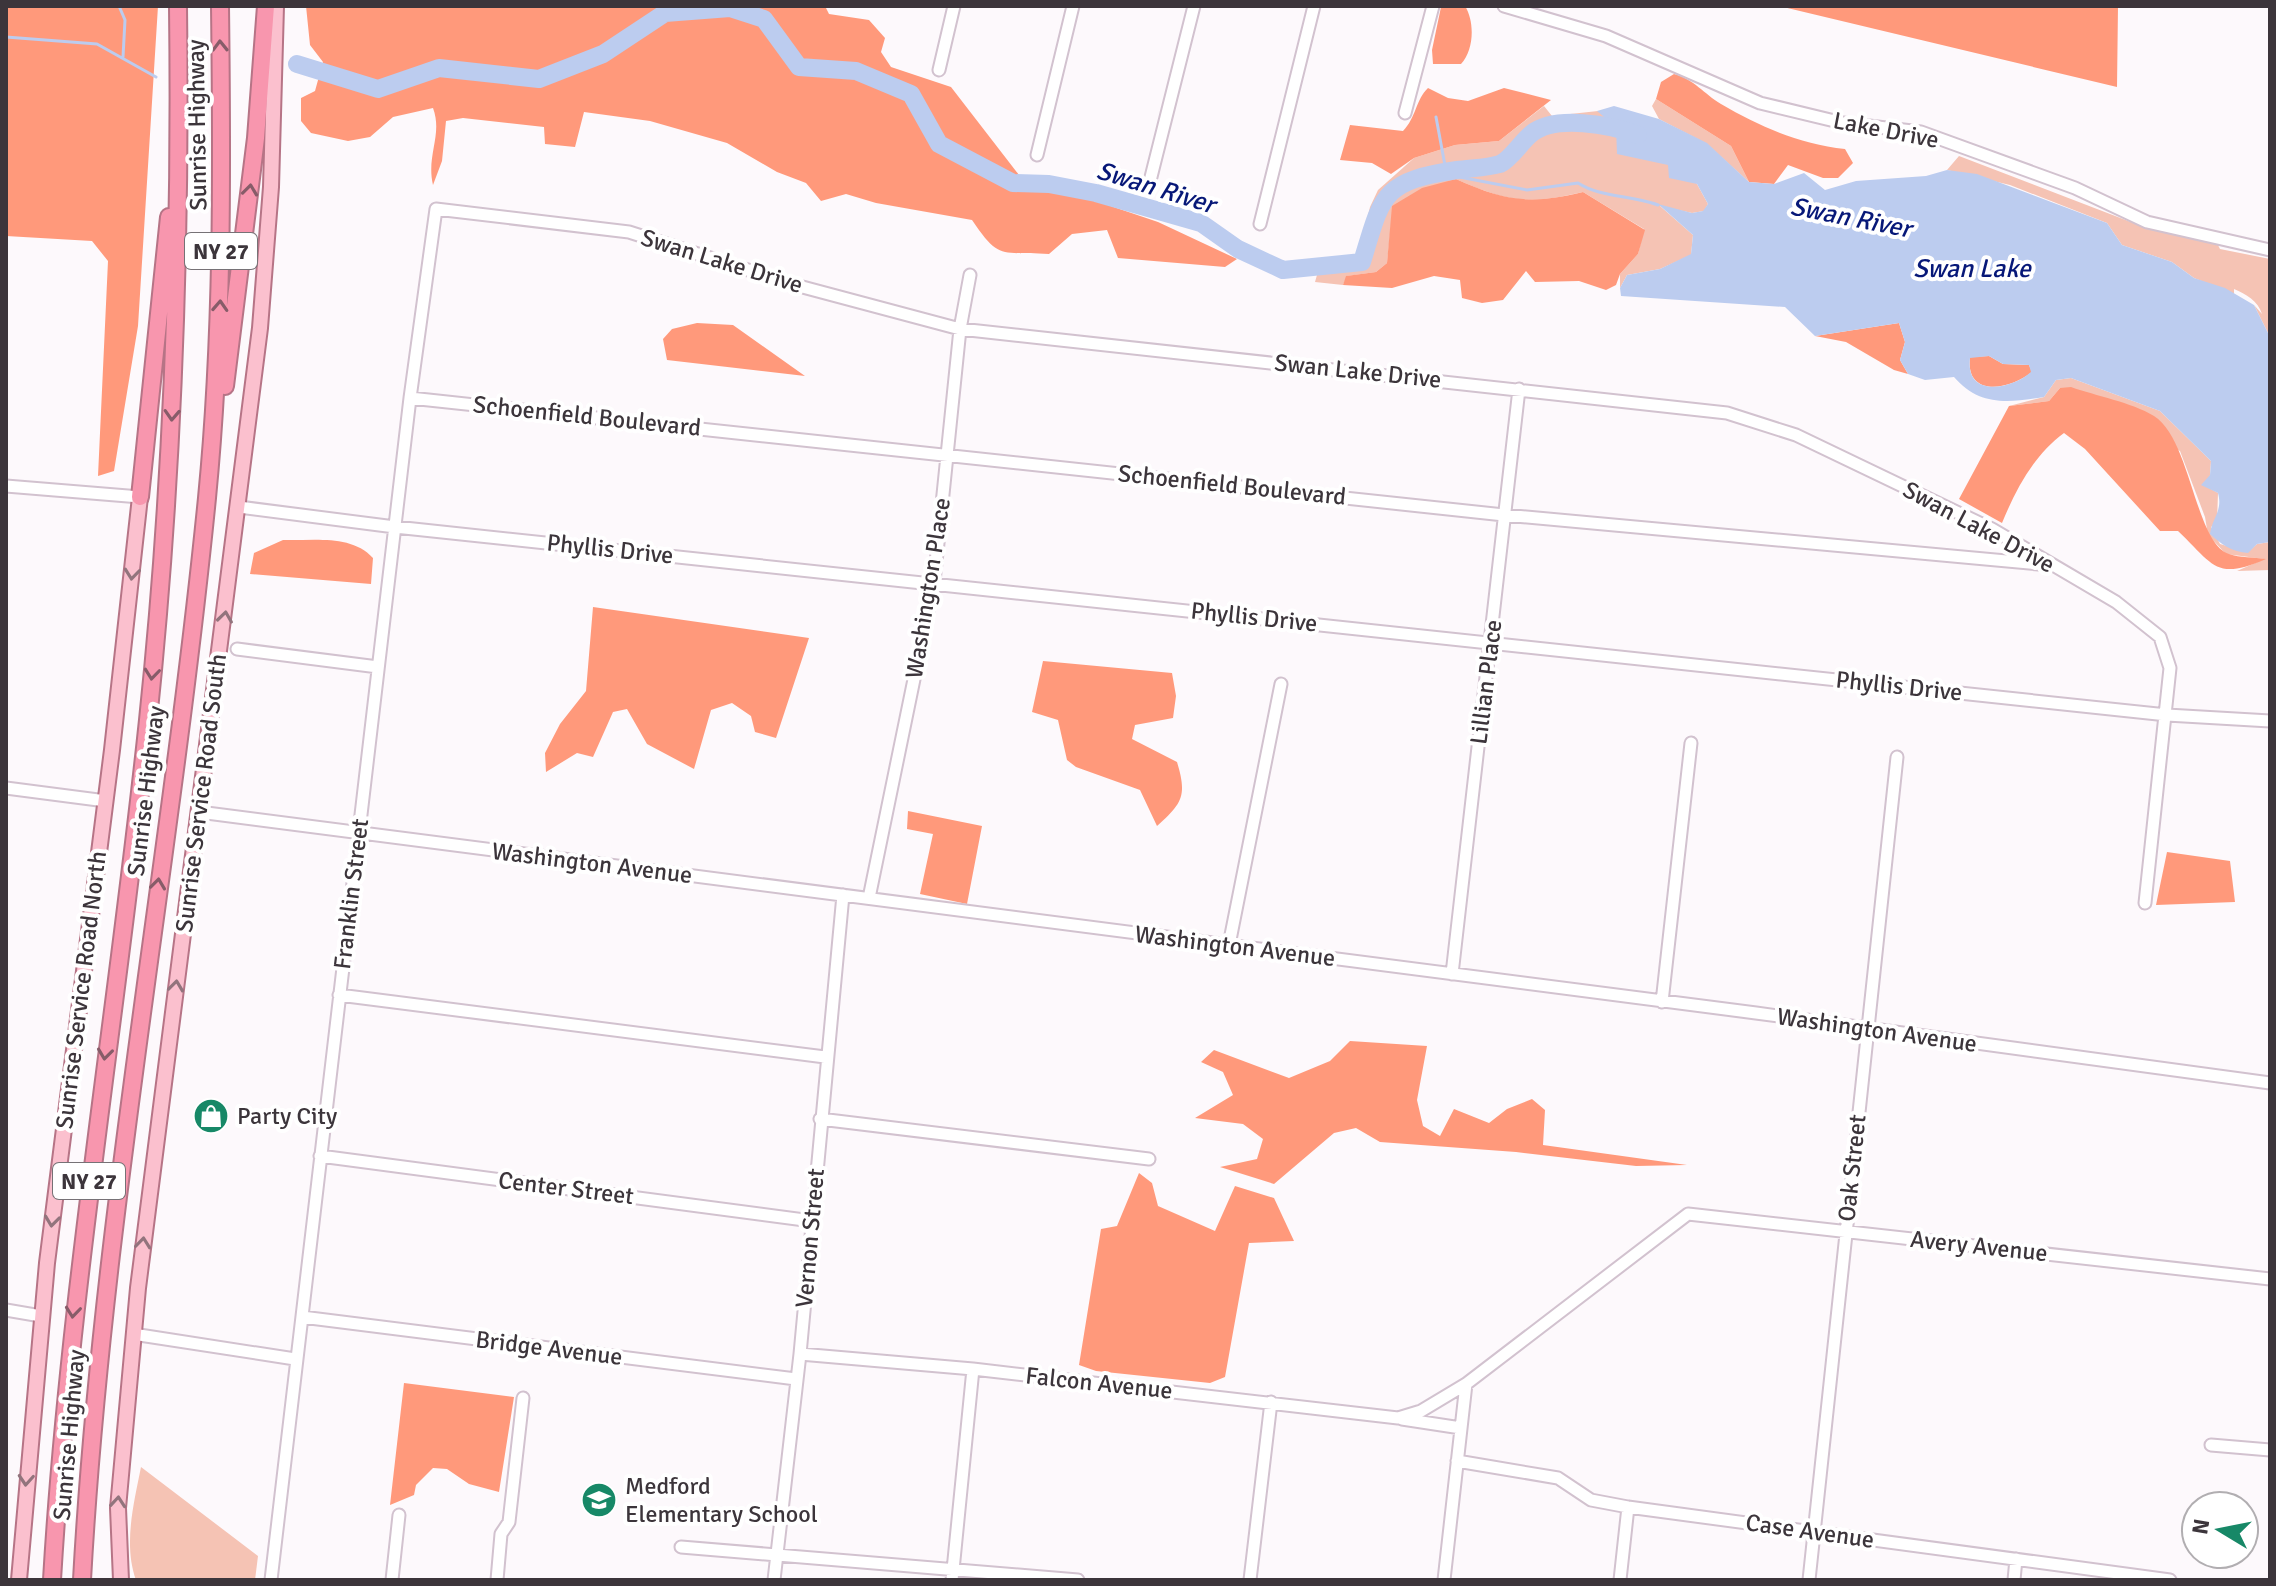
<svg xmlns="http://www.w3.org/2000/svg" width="2276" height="1586" font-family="Signika,sans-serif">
  <rect width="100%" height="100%" fill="#fdf9fc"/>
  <path fill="#f5c3b4" d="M1656,99L1731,146L1749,182L1707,144L1659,119L1652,106Z
    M1544,106L1552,116L1598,111L1697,184L1708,204L1704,211L1692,213L1660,206L1693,235L1691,255L1660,269L1627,275L1620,288V274L1638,254L1644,229L1583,192C1527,205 1508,202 1456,179L1393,206L1387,263L1376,272L1347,276L1343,285L1315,282L1319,268L1350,264L1358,257L1370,207L1378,190L1414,158L1455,145L1499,141Z
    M1959,156L2136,224L2218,245L2220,249L2270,259V337L2254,305L2262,314C2258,301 2246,294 2234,289V294L2194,278L2172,262L2122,245L2107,223L2010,185L1947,170Z
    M2071,378L2160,411L2211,461L2209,488L2218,493L2217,522L2211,527L2220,544L2248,552L2257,544L2270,542V570L2237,571L2264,559L2226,554L2208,535L2205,517L2180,451L2060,388L2049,401L2009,406L2044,397L2056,380Z
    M141,1467L258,1556L255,1580H136C123,1544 134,1503 141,1467Z"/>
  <path fill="#ff997b" d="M6,6H158L138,326L114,471L98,476L108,261L92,241L6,236Z
    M306,6H825L829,14L869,20L885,38L881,52L891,67L951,87L1019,175L1158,222L1237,259L1225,267L1118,258L1107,230L1072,234L1049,254C1000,251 1000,261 972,220L876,203L846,194L821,201L806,183L777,172L727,143L650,121L584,112L575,147L545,144L544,127L463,118L446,121L442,161L433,185C426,155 443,135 433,108L393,117L370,137L348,141L311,133L301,121V98L315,91L323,62L310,45Z
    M1465,6C1475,22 1474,50 1461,64H1433L1432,50L1441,7Z
    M1779,6H2118L2117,87Z
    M1674,74C1694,79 1704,94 1721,104C1760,127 1800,144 1845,149L1853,163L1838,178H1823L1788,165L1774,184L1749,182L1731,146L1656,99L1661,82Z
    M1428,88L1448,98L1468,101L1504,88L1551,100L1499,141L1455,145L1414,158L1391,174L1372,163L1340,160L1350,125L1403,131C1416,118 1416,99 1428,88Z
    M1456,179C1505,201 1530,205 1583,192L1645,230L1638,254L1620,274L1616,285L1606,290L1579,281L1535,282L1526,271L1503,300L1482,303L1462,298L1460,280L1434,276L1392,288L1343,285L1346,276L1376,272L1387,263L1392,206L1422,188Z
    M697,323L733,325L805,376L667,360L663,339L672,329Z
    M1899,323L1905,342L1900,360L1908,374L1894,370L1846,342L1815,336Z
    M1989,356L2003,364L2029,365L2032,372C2010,390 1965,398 1970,357Z
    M2071,387C2096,396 2131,402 2154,416C2191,439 2195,543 2229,554C2240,558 2254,557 2266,559C2215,581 2214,565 2178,531H2160L2085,449L2064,433C2034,455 2016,489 2002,523L1959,499L2009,406L2049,401L2060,388Z
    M283,540C313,541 351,534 373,558L371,584L250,574L254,553Z
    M593,607L809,638L776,738L755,732L751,716L732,703L711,710L694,769L647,744L627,709L613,712L593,757L577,753L546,772L545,753L560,724L586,691Z
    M1043,661L1172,673L1176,696L1173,718L1135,725L1132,739L1177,762C1187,795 1183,803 1157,826L1140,790L1076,767L1067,760L1058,720L1032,712Z
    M908,811L982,826L967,904L920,894L933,834L907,829Z
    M2167,852L2230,861L2235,902L2156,905Z
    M1350,1041L1427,1046L1417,1100L1423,1126L1440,1136L1454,1109L1489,1123L1507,1109L1532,1099L1545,1110L1543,1145L1687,1165L1636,1166L1516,1152L1380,1142L1356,1128L1334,1133L1274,1184L1220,1167L1257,1159L1263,1139L1243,1124L1195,1118L1233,1095L1223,1072L1201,1062L1214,1050L1289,1078L1330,1061Z
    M1139,1173L1152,1183L1158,1206L1215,1231L1235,1186L1274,1198L1294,1241L1249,1243L1225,1377L1210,1383L1096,1371L1079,1365L1101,1229L1117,1226Z
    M404,1383L514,1397L499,1492L469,1484L447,1469L433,1468L416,1485L414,1495L390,1505Z"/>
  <path fill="#bcccef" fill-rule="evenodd" d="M1614,106L1659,119L1707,143L1749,182L1774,184L1804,173L1825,190L1856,181L1926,176L1947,170L1977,174L2107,223L2122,245L2172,262L2194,278L2225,288L2254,305L2270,337V542L2257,544L2248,553C2232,552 2221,544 2210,534C2212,518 2223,511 2218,493L2201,485L2210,475L2211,461L2160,411L2071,378L2056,380L2044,397C2007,403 1979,406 1954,377L1925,380L1908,374L1900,360L1905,342L1899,323L1815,336L1785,307L1621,296L1620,288L1627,275L1660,269L1691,254L1693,235L1658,204L1692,213L1703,211L1708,204L1697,184L1669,178L1668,165L1617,154L1616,127L1597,111ZM1989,356L2003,364L2029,365L2031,372C2011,390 1965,398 1970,358Z"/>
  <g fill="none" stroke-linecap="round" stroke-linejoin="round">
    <path stroke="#bcccef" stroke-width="3" d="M119,6L125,20L123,57
      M6,37L97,44L156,77
      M1436,117L1446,171L1454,176L1527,190L1578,183C1601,198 1633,195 1658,205"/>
    <path stroke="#bcccef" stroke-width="18" d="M297,64L378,89L439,68L539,79L603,54L665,13L730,8L764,19L799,67L856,71L911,94L939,144L1013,183L1049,184L1096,193L1201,223L1238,249L1283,270L1362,262C1382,196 1381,181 1457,170C1470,168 1487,168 1500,164C1511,159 1521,142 1531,134C1555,114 1611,125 1638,135"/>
    <defs>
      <path id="minor" d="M1504,6L1606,36L1760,103L1843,123L1921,132L2075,188L2147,222L2270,250
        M939,70L954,6
        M1405,113L1433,6
        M1037,155L1073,6
        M1151,177L1194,6
        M1260,224L1314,6
        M410,398L1504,515L2050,565
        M6,486L140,497
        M239,507L395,527L2167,715L2270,721
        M237,649L378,667
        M6,788L106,801
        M199,812L1756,1013L2270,1083
        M869,898L934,582L960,329L970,275
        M1229,945L1281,684
        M1452,974L1519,389
        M339,995L825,1057
        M1662,1002L1691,743
        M820,1119L1149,1159
        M320,1156L812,1221
        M6,1310L41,1316
        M302,1317L796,1379
        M133,1334L295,1359
        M800,1354L973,1369L1398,1418L1421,1411L1466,1384L1688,1214L2270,1279
        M1402,1419L1461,1428
        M2211,1445L2270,1450
        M1457,1461L1558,1478L1591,1500L1628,1507L2170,1580
        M681,1547L1078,1580
        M271,1580L410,398L436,209L629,232L795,285L960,329L1727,413L1796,435L1992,529L2116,602L2160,637L2170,668L2145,903
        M392,1580L399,1515
        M497,1580L501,1534L509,1522L523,1398
        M774,1580L800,1354L843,895
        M952,1580L973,1369
        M1250,1580L1271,1402
        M1444,1580L1466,1384
        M1620,1580L1628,1507
        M1809,1580L1897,757
        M2014,1580L2016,1559"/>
      <path id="major" d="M19,1580L47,1263L112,750L140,497
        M121,1580L118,1508L138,1288L260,328L271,187L276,6"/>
      <path id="highway" d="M225,386L256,138L266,6
        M140,497L169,217
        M52,1580C69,1291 118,1007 148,720C173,482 181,245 178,6
        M82,1580C102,1217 171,860 207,498C223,334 222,171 220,6"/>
    </defs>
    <use href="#minor" stroke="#d2c2cf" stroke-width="15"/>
    <use href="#major" stroke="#b67486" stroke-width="18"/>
    <use href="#highway" stroke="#b67486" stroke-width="20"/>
    <use href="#minor" stroke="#fff" stroke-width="11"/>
    <use href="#major" stroke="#fbc0ce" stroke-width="14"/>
    <use href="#highway" stroke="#f896ae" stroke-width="16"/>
  </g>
  <defs><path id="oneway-chevron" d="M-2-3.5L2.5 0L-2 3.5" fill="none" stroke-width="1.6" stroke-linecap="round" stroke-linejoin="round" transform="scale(2)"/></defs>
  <g stroke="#875c69">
    <use href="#oneway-chevron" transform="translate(220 46) rotate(-91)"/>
    <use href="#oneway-chevron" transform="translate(250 190) rotate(-83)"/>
    <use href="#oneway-chevron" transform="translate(220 306) rotate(-87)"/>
    <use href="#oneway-chevron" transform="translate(172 415) rotate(93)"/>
    <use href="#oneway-chevron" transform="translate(152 674) rotate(96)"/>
    <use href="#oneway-chevron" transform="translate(158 884) rotate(-83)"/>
    <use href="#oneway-chevron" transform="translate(105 1054) rotate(97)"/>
    <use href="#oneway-chevron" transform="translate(73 1312) rotate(96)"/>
  </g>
  <g stroke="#92747d">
    <use href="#oneway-chevron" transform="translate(132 574) rotate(96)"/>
    <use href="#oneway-chevron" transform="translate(225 617) rotate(-82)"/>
    <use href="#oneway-chevron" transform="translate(176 986) rotate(-83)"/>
    <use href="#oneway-chevron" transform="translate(52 1221) rotate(97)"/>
    <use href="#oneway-chevron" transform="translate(143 1243) rotate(-84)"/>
    <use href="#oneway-chevron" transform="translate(26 1480) rotate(94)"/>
    <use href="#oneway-chevron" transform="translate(118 1502) rotate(-85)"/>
  </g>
  <defs>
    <symbol id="shop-disc" viewBox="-11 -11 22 22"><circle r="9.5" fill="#178867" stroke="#fff"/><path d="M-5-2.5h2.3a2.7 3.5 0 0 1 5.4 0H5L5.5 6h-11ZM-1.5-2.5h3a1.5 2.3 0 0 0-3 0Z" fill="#fff"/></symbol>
    <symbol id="school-disc" viewBox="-11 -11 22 22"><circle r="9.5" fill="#178867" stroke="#fff"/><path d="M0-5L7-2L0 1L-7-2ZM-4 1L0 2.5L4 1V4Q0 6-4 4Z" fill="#fff"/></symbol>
  </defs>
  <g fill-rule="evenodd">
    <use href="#shop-disc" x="191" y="1096" width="40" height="40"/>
    <use href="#school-disc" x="579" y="1480" width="40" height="40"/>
  </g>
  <g text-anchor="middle" stroke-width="8" stroke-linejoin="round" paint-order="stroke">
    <g fill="#fff" stroke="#767276" stroke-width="2">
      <rect x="185" y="233" width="72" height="36" rx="6"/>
      <rect x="53" y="1163" width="72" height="36" rx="6"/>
    </g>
    <g font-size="22" font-weight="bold" fill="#3c353b">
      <text x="221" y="259">NY 27</text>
      <text x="89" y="1189">NY 27</text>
    </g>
    <g font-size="24" fill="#3c353b" stroke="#fff">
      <text transform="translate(197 125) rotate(-91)" y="8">Sunrise Highway</text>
      <text transform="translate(1886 130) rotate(11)" y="8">Lake Drive</text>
      <text transform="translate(722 261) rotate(17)" y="8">Swan Lake Drive</text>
      <text transform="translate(1358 371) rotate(6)" y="8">Swan Lake Drive</text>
      <text transform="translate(587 416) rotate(6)" y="8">Schoenfield Boulevard</text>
      <text transform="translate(1232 485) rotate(6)" y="8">Schoenfield Boulevard</text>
      <text transform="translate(1979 527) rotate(28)" y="8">Swan Lake Drive</text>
      <text transform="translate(610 549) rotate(6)" y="8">Phyllis Drive</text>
      <text transform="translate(928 588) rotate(-81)" y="8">Washington Place</text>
      <text transform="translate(1254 617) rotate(6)" y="8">Phyllis Drive</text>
      <text transform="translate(1486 682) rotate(-83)" y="8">Lillian Place</text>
      <text transform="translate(1899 686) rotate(6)" y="8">Phyllis Drive</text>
      <text transform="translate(146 791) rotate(-83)" y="8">Sunrise Highway</text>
      <text transform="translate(201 793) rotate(-83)" y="8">Sunrise Service Road South</text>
      <text transform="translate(592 863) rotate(7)" y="8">Washington Avenue</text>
      <text transform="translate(351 894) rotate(-83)" y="8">Franklin Street</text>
      <text transform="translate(1235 946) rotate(7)" y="8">Washington Avenue</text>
      <text transform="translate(81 990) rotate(-83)" y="8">Sunrise Service Road North</text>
      <text transform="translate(1877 1030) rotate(8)" y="8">Washington Avenue</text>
      <text transform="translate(1852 1168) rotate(-84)" y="8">Oak Street</text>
      <text transform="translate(566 1188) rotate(7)" y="8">Center Street</text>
      <text transform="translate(810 1238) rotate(-85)" y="8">Vernon Street</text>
      <text transform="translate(1979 1246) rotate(6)" y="8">Avery Avenue</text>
      <text transform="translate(549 1348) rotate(7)" y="8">Bridge Avenue</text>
      <text transform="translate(1099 1383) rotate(6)" y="8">Falcon Avenue</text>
      <text transform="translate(69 1435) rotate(-85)" y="8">Sunrise Highway</text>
      <text transform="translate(1810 1531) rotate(8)" y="8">Case Avenue</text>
    </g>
    <g font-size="24" fill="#3c353b" stroke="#fff" text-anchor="start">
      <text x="237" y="1124">Party City</text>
      <text x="625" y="1494">Medford<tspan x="625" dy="28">Elementary School</tspan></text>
    </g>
    <g font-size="26" font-style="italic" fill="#071878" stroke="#fff">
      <text transform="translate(1156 187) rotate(17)" y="9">Swan River</text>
      <text transform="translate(1851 217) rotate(11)" y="9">Swan River</text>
      <text x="1972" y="277">Swan Lake</text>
    </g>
  </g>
  <rect width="2276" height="1586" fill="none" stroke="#3c353b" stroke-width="16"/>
  <g transform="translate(2220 1530) rotate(280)"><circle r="38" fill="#ffffff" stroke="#b1aeb1" stroke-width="2"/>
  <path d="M0-6L14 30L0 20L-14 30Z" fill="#178867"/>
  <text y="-12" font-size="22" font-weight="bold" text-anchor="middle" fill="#3c353b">N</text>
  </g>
</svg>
